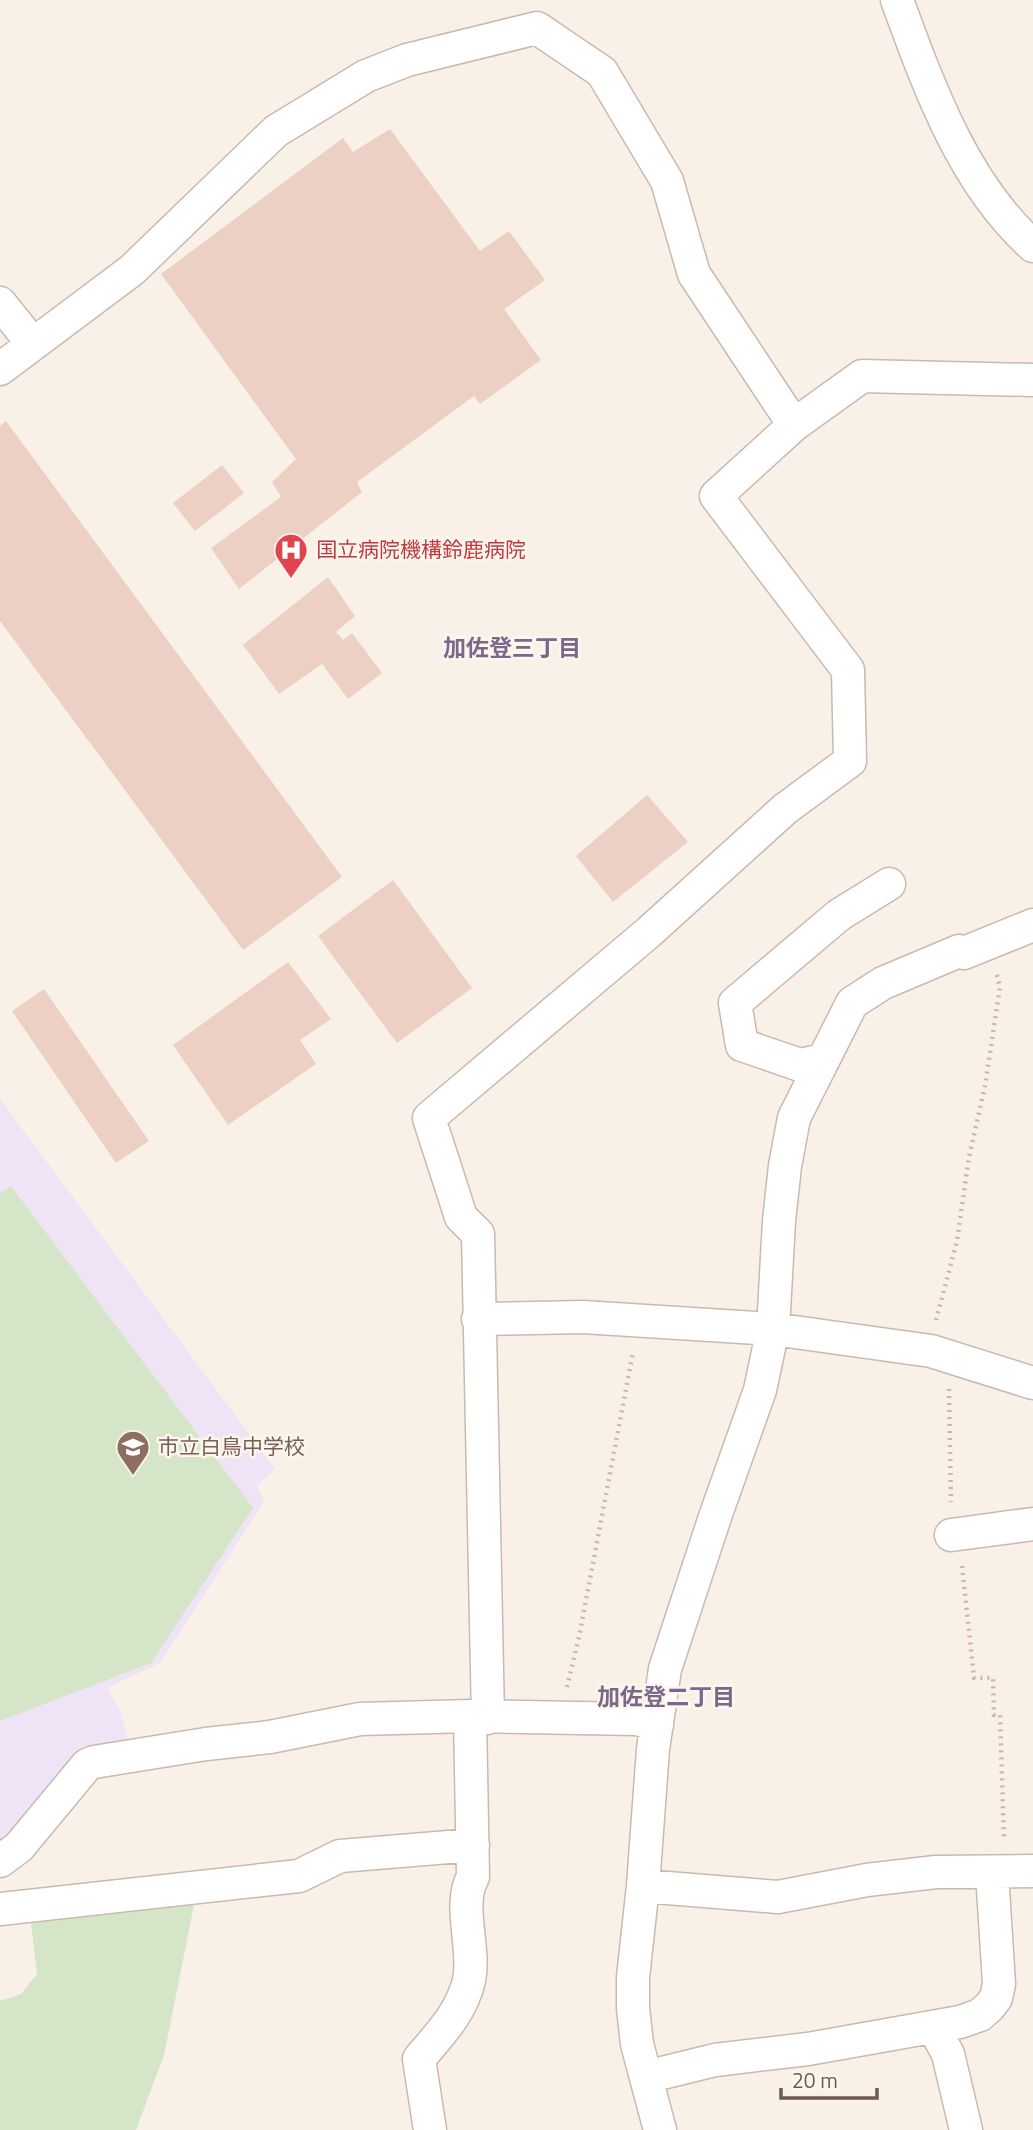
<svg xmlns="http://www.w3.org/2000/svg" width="1033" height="2130" font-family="'Titillium Web','Noto Sans JP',sans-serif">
  <rect width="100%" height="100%" fill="#f9f1e7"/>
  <path fill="#eee4f6" d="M0,1099L275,1469L257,1485L264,1502L160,1663L107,1688L120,1711L130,1747L0,1849Z"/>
  <path fill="#d5e5c8" d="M11,1186L253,1508L151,1663L0,1721V1194Z
    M194,1905L164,2055L136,2130H0V2001L21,1994L37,1974L31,1923Z"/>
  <path fill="#ebd0c3" d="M390,129L480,251L509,231L545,280L504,309L541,360L480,404L474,396L357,482L362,492L239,589L211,548L281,497L272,482L296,459L161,274L343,138L353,152Z
    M6,421L342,877L243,950L0,621V426Z
    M222,465L244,493L195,531L173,503Z
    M328,577L355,616L336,632L343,640L352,633L382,673L348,699L322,664L279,694L243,645Z
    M647,795L688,842L613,902L576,856Z
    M393,880L472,988L397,1043L318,936Z
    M288,962L331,1019L300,1040L316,1064L228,1125L173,1045Z
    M44,989L149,1141L116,1163L12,1011Z"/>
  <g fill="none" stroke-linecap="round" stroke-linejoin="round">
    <defs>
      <path id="minor" d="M897,0C929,87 963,183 1033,246
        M0,303L33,344
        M0,369L132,270L276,131L366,76L407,60L537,28L602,72L667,181L694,274L794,425
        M822,1060L800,1065L742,1045L735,1003L839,915L889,884
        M478,1319L583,1317L773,1329L931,1351L1033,1383
        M951,1535L1033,1524
        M488,1718L478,1234L461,1217L429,1118L649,932L785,809L850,761L848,670L716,496L794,425L862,376L1033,380
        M0,1861L19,1847L87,1765L94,1762L206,1744L270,1737L360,1719L470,1716L637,1719L657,1725
        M643,1886L778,1897L867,1880L936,1872L1033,1871
        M0,1909L299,1876L340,1856L473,1845
        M934,2028L948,2054L966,2130
        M646,2077L715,2060L808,2049L960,2022L980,2015L990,2006L996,1998L999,1984L992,1873
        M430,2130L419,2059C439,2035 462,2012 469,1980C476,1949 457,1904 473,1877L470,1716
        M660,2130L637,2044L633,2008V1977L643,1886L653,1749L665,1669L715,1517L760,1390L773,1329L779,1221L785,1166L794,1118L852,1003L883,983L959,951L964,953L1033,925"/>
    </defs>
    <use href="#minor" stroke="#cab9af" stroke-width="35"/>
    <path stroke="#d0b4a6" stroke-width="4.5" stroke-dasharray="2 5" stroke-linecap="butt" d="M936,1320L957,1241L969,1157L985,1086L1000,987L996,972
      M949,1389L951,1502
      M962,1566L974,1678H993L994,1715H1000L1004,1840
      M567,1687L579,1637L633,1352"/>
    <use href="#minor" stroke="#fff" stroke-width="32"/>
  </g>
  <defs>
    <symbol id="hospital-pin" viewBox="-11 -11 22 30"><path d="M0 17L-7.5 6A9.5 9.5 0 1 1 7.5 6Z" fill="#e0444e" stroke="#fdf6ed"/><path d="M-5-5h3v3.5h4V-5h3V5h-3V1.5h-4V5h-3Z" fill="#fff"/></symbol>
    <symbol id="school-pin" viewBox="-11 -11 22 30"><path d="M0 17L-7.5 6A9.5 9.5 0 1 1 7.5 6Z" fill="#8d6e63" stroke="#fdf6ed"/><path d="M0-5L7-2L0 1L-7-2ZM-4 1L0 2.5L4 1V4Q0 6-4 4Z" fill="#fff"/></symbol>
  </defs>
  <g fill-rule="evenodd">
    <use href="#hospital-pin" x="272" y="531" width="38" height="52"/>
    <use href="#school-pin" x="114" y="1428" width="38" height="52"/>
  </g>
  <g text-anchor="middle" stroke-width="5" stroke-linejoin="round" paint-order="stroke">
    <g font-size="21" fill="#be3a42" stroke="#fdf6ed" text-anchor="start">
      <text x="316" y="557">国立病院機構鈴鹿病院</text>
    </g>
    <g font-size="21" fill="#785e54" stroke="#fdf6ed" text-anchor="start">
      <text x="158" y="1454">市立白鳥中学校</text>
    </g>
    <g font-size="23" font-weight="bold" fill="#7d668c" stroke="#fdf6ed">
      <text x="512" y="656">加佐登三丁目</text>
      <text x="666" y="1705">加佐登二丁目</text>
    </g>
  </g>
  <path d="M781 2088v10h96v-10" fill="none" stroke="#70594f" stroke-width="3.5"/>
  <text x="792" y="2088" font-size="21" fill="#70594f" stroke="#fdf6ed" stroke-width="5" paint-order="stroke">20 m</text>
</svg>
